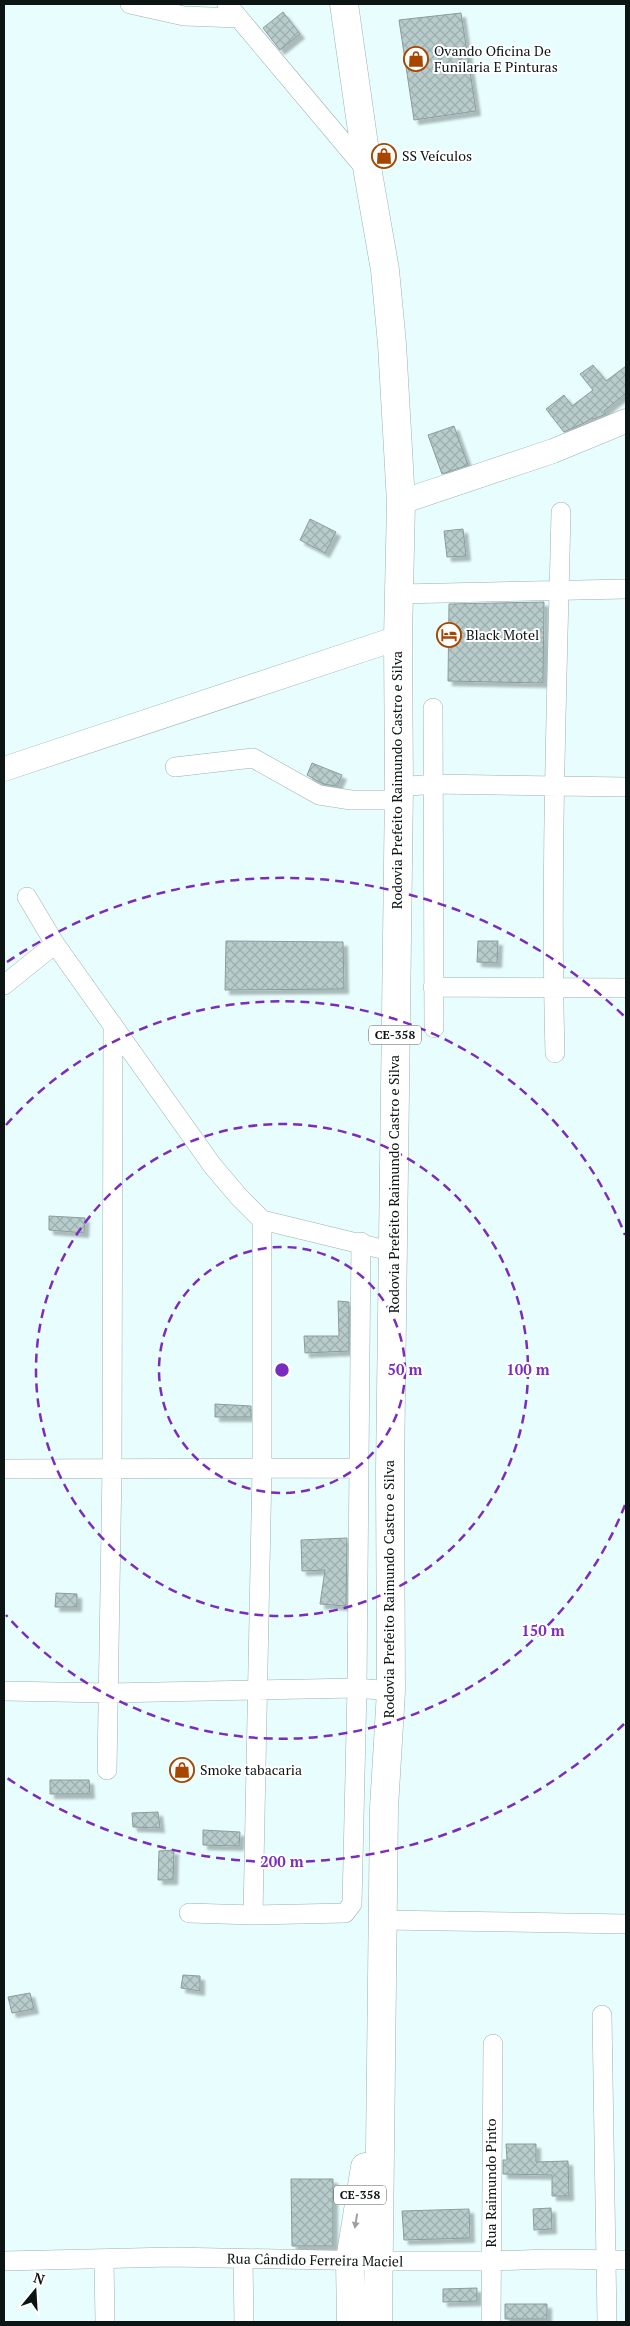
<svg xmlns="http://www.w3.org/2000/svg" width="630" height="2326" font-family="'PT Serif',serif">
  <defs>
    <pattern id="building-cross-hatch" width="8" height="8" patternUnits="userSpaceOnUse" patternTransform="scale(1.25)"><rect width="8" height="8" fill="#b8cccc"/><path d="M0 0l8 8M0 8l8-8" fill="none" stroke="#9daeae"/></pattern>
    <filter id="shadow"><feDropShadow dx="4.5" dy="4.5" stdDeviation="1" flood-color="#0004"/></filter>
  </defs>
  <rect width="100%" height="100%" fill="#e8fdfd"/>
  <path fill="url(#building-cross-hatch)" stroke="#8a9d9d" filter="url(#shadow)" d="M283,12L300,34L280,50L263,28Z
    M461,13L476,111L414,120L399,20Z
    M593,365L606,381L626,366V393L604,411L606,414L594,419L592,418L584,423L564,432L546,409L564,395L572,406L593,390L580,374Z
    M454,426L468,465L442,474L428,435Z
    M310,519L336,532L325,553L300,540Z
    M463,529L466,556L447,557L444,531Z
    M544,602L543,683L448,681L449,604Z
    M312,763L342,775L337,786L323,784L307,775Z
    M226,941L343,942L344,989L225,990Z
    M478,941H498L497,963L477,962Z
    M49,1216L85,1218L84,1233L49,1230Z
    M338,1301L349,1302V1351L305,1353L304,1336H339Z
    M215,1404L251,1406V1417H215Z
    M347,1538L346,1606L320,1604L325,1570L302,1571L301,1540Z
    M56,1593L77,1594V1607H55Z
    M50,1780H89L90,1794H50Z
    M158,1812L160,1828L133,1827L132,1813Z
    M203,1830L240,1832L239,1846L203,1845Z
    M174,1850L173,1880H158L159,1851Z
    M183,1975L200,1976V1991L181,1988Z
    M30,1993L34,2009L12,2013L8,1997Z
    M506,2144H536V2162L568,2161L569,2196H552V2175L503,2174V2160H507Z
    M291,2179H333V2246H292Z
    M551,2208L552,2229L534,2230L533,2209Z
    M469,2209L470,2238L404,2240L402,2211Z
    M477,2288V2301L443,2302V2289Z
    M505,2304H547V2319H505Z"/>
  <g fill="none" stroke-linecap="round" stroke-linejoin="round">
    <defs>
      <path id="minor" d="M130,4L184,16L239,18
        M227,4L368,172
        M400,594L626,589
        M433,708L434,1028
        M175,767L253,758L319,795L351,800H399
        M399,787L434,784L626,787
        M27,897L55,944L212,1165L239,1197L262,1220L394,1252
        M4,985L55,944
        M433,987L626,988
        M555,1053C550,872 557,692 561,512
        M4,1469L359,1468
        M4,1691L109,1693L357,1688L391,1691
        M107,1770L112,1468L113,1025
        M189,1913L253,1915L345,1913L352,1904L357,1688L361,1242
        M253,1915L262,1468V1220
        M383,1920L626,1924
        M602,2015L607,2322
        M104,2259L105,2322
        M243,2259L244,2322
        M4,2261L172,2257L378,2261H491L548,2259L626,2260
        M491,2322L493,2044"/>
      <path id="tertiary" d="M401,502L553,451L626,421
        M4,769L398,638"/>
      <path id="primary" d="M344,4L368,173L385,270L392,344L401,502L398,638L399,787L390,1471L391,1691L384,1808L378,2322
        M351,2322L350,2260L365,2167"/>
    </defs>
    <use href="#minor" stroke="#9db0b0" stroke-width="20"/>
    <use href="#tertiary" stroke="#9db0b0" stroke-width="25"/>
    <use href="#primary" stroke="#9db0b0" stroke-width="29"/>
    <use href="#minor" stroke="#fff" stroke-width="19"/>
    <use href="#tertiary" stroke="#fff" stroke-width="24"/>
    <use href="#primary" stroke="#fff" stroke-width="28"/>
  </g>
  <defs><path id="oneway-solid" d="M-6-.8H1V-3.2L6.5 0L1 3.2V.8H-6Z" transform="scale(1.25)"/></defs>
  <use fill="#9ea1a1" href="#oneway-solid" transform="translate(356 2221) rotate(99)"/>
  <g fill="none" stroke="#7b2cbf" stroke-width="2.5" stroke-dasharray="9 6">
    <circle cx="282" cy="1370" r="123"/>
    <circle cx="282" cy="1370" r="246"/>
    <path d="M625 1505A369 369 0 0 1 6 1615M6 1125A369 369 0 0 1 625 1235"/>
    <path d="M624 1724A492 492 0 0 1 7 1778M7 962A492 492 0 0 1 624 1016"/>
  </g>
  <defs>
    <symbol id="shop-ring" viewBox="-11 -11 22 22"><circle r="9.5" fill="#fff" stroke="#a74600" stroke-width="1.5"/><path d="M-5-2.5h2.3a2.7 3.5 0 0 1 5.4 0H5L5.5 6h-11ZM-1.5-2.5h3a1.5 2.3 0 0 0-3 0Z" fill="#a74600"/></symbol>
    <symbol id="hotel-ring" viewBox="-11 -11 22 22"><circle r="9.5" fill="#fff" stroke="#a74600" stroke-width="1.5"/><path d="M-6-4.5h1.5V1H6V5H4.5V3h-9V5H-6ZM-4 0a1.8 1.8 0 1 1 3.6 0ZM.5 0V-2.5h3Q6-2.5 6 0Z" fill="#a74600"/></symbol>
  </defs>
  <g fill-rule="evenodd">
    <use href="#shop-ring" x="402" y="45" width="28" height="28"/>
    <use href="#shop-ring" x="370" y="142" width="28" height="28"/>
    <use href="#hotel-ring" x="435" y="621" width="28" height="28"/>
    <use href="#shop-ring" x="168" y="1756" width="28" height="28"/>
  </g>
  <g text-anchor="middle" stroke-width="4" stroke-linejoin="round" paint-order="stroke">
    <g fill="#fff" stroke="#565a5a" stroke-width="1">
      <rect x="369" y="1025.5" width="52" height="19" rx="4"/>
      <rect x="334" y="2185.5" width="52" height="19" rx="4"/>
    </g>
    <g font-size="12" font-weight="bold" fill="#0d1414">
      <text x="395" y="1039">CE-358</text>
      <text x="360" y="2199">CE-358</text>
    </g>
    <g font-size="14" fill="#0d1414" stroke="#fff" text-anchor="start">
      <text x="434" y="56">Ovando Oficina De<tspan x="434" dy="16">Funilaria E Pinturas</tspan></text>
      <text x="402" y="161">SS Veículos</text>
      <text x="466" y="640">Black Motel</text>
      <text x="200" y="1775">Smoke tabacaria</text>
    </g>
    <g font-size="14" fill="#0d1414" stroke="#fff">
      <text transform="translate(397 780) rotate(-90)" y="5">Rodovia Prefeito Raimundo Castro e Silva</text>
      <text transform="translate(394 1184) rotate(-90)" y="5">Rodovia Prefeito Raimundo Castro e Silva</text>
      <text transform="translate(389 1589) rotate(-90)" y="5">Rodovia Prefeito Raimundo Castro e Silva</text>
      <text transform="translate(491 2183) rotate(-90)" y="5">Rua Raimundo Pinto</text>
      <text transform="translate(315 2260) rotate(1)" y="5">Rua Cândido Ferreira Maciel</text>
    </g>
  </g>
  <circle cx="282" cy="1370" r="8" fill="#7b2cbf" stroke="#fff" stroke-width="2.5"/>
  <g font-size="15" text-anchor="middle" font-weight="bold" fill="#7b2cbf" stroke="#fff" stroke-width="4" stroke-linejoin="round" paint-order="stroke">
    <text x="405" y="1375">50 m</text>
    <text x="528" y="1375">100 m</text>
    <text x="543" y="1636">150 m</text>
    <text x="282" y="1867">200 m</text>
  </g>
  <rect width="630" height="2326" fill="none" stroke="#0d1414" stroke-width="10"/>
  <g transform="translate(35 2291) rotate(18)" stroke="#ffffff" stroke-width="4" paint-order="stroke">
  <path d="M0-4L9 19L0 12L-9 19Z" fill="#0d1414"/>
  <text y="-8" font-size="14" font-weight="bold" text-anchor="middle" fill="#0d1414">N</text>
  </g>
</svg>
